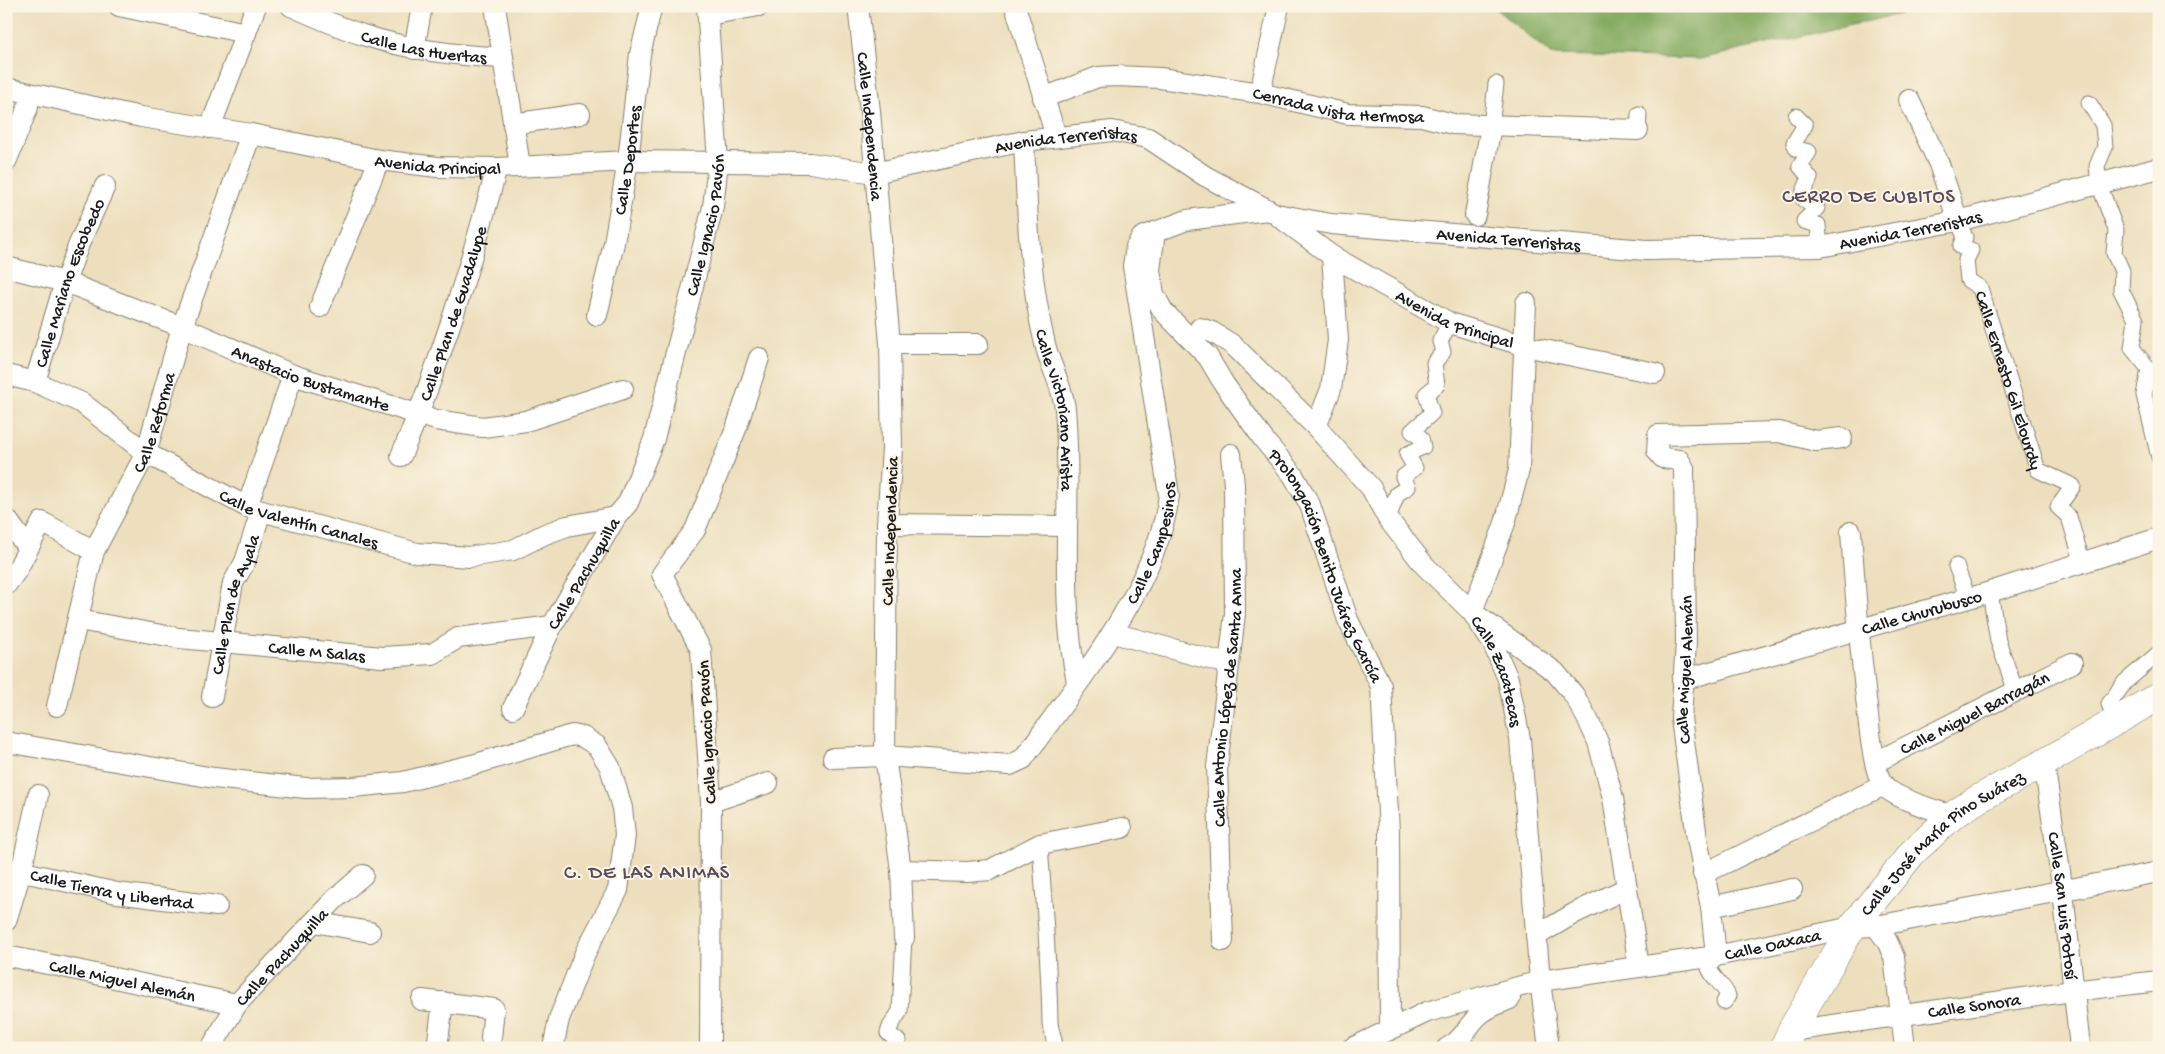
<svg xmlns="http://www.w3.org/2000/svg" width="2165" height="1054" font-family="'Gochi Hand',sans-serif">
  <rect width="100%" height="100%" fill="#fcf5e5"/>
  <filter id="ink" filterUnits="userSpaceOnUse"><feTurbulence type="fractalNoise" baseFrequency=".02" numOctaves="2"/><feDisplacementMap in="SourceGraphic" scale="10" xChannelSelector="R" yChannelSelector="G"/><feConvolveMatrix kernelMatrix="1 2 1 2 8 2 1 2 1" color-interpolation-filters="sRGB"/></filter>
  <filter id="wash" filterUnits="userSpaceOnUse"><feTurbulence type="fractalNoise" baseFrequency=".0096" numOctaves="4" result="noise"/><feDisplacementMap in="SourceGraphic" scale="20" xChannelSelector="R" yChannelSelector="G"/><feGaussianBlur stdDeviation="1.12" result="paint"/><feColorMatrix in="noise" values="0 0 0 0 0 0 0 0 0 0 0 0 0 0 0 0 0 1.4 0 .05"/><feComposite in="paint" operator="in"/></filter>
  <g filter="url(#wash)">
    <rect width="100%" height="100%" fill="#eddfbd"/>
    <path fill="#85ac62" stroke="#50643f" d="M1492,6H1936L1700,59L1552,55Z"/>
  </g>
  <g filter="url(#ink)">
    <g fill="none" stroke-linecap="round" stroke-linejoin="round">
      <defs>
        <g id="pedestrian">
          <path d="M2089,103L2103,125L2105,147L2097,166L2099,184L2116,230L2114,253L2122,271L2121,290L2136,320L2132,348L2149,369L2144,395L2159,457"/>
          <path d="M1796,116L1805,125L1794,143L1797,149L1809,152L1800,166L1810,178L1804,191V200L1817,208L1804,221L1818,225L1820,247"/>
          <path d="M1491,126L1496,84"/>
          <path d="M1638,130L1639,114"/>
          <path id="s1" d="M1958,221L1965,237L1961,247L1971,250L1966,260L1968,280L1980,288L2038,470L2073,486L2058,507L2069,517L2083,564"/>
          <path d="M1388,519L1397,494L1408,487L1403,477L1415,468L1407,454L1423,447L1421,438L1412,431L1432,413L1426,394L1437,385L1434,363L1443,352L1440,341L1450,323"/>
          <path d="M1956,566L1968,598"/>
          <path d="M1990,592L1998,641L2016,692"/>
          <path d="M2116,720L2109,704L2125,682L2159,653"/>
          <path d="M1040,844C1044,903 1049,962 1050,1022C1050,1029 1055,1038 1055,1048"/>
          <path d="M1716,956L1709,968C1713,979 1724,985 1728,996L1724,1002"/>
          <path d="M897,1048L898,1041L888,1033L890,1027L900,1011L904,938"/>
        </g>
        <g id="minor">
          <path d="M119,6L246,33"/>
          <path id="s2" d="M291,6C314,16 338,27 363,35C409,50 455,55 503,58"/>
          <path d="M495,6L520,166"/>
          <path id="s3" d="M858,6L870,111L890,344L892,448L887,524L885,756L901,870L904,938"/>
          <path d="M1015,6L1056,136"/>
          <path d="M708,15L759,6"/>
          <path d="M414,49L422,6"/>
          <path id="s4" d="M6,88L141,117L251,134L379,160L437,167L497,168L628,161L810,163L874,173L1024,141L1112,131L1148,138L1205,176L1276,214L1331,224L1646,250L1820,247L1958,221L2159,168"/>
          <path d="M1260,93L1279,6"/>
          <path id="s5" d="M1043,98L1098,77L1116,76L1160,78L1260,93L1348,114L1422,116L1453,124L1638,130"/>
          <path d="M1909,100L1939,164L1958,221"/>
          <path d="M513,124L580,114"/>
          <path d="M210,128L256,6"/>
          <path id="s6" d="M1024,141C1027,209 1029,278 1045,344C1050,366 1063,387 1065,409C1073,499 1058,594 1077,682"/>
          <path d="M6,162L28,107"/>
          <path d="M1475,215L1491,126"/>
          <path id="s7" d="M1278,216L1332,256L1450,323L1525,346L1655,373"/>
          <path id="s8" d="M1155,232L1150,270L1154,294L1163,311L1208,357L1224,384L1264,440L1293,475L1310,505L1348,620L1381,686L1389,831L1390,1029"/>
          <path id="s9" d="M6,267L65,282L182,327L293,375L436,420L483,427L526,421L623,389"/>
          <path id="s10" d="M1526,303L1519,470L1505,523L1472,612L1493,644L1508,679L1520,739L1540,981L1549,1048"/>
          <path d="M320,307L379,160"/>
          <path id="s11" d="M597,315L614,243L628,161L640,54L652,6"/>
          <path d="M1200,328L1212,332L1233,345L1316,427L1371,488L1388,519L1424,565L1472,612L1555,672L1574,695L1588,720L1598,742L1613,798L1639,967"/>
          <path d="M890,344H978"/>
          <path id="s12" d="M6,375L35,382L82,403L146,453L247,507L417,553L469,557L513,550L545,534L567,526L616,517"/>
          <path id="s13" d="M35,382L65,282L79,244L105,186"/>
          <path d="M1316,427L1331,389L1338,340L1332,256"/>
          <path id="s14" d="M401,456C441,362 470,266 497,168"/>
          <path d="M247,507L293,375"/>
          <path d="M6,518L27,547"/>
          <path d="M887,524L1067,526"/>
          <path d="M1851,532C1855,591 1860,649 1867,707C1869,725 1873,770 1883,785C1894,799 1936,810 1952,816"/>
          <path d="M6,585L17,570L42,522L94,551"/>
          <path id="s15" d="M78,620L179,638L382,657L432,654L458,638L552,626"/>
          <path d="M1113,633L1228,664"/>
          <path id="s16" d="M1682,680L1990,592L2159,538"/>
          <path id="s17" d="M212,697L233,583L245,562L261,511"/>
          <path id="s18" d="M57,706L94,551L146,453L182,327L251,134"/>
          <path id="s19" d="M513,708L552,626L616,517L628,503L654,439L713,207L718,162L707,6"/>
          <path d="M6,742L214,778L306,788L353,787L403,782L476,764L565,737L573,735L583,737L597,746L610,767L622,808L625,835L618,890L585,953L559,1019L553,1048"/>
          <path id="s20" d="M833,758L885,756L1010,765L1023,759C1076,685 1158,586 1169,495L1133,266L1136,247L1142,237L1187,220L1268,210"/>
          <path id="s21" d="M1876,762L2072,663"/>
          <path id="s22" d="M2044,763L2063,892L2080,1048"/>
          <path d="M711,802L768,783"/>
          <path id="s23" d="M6,868L117,893L217,906"/>
          <path d="M901,870L967,872L990,870L1040,844L1122,828"/>
          <path d="M1703,874L1884,785"/>
          <path d="M1711,907L1792,889"/>
          <path d="M6,921L21,872L38,795"/>
          <path d="M314,922L370,932"/>
          <path d="M1876,926L1887,941L1894,957L1905,1048"/>
          <path d="M1536,936L1575,913L1627,888"/>
          <path id="s24" d="M1223,941L1217,767L1235,614L1234,485L1231,454"/>
          <path id="s25" d="M6,956C84,970 160,989 237,1004"/>
          <path id="s26" d="M1716,956L1711,907L1697,839L1681,718L1686,642L1684,468L1679,460L1663,458L1657,451L1658,435L1779,432L1816,441L1842,438"/>
          <path d="M422,1000L494,1009L491,1038"/>
          <path id="s27" d="M1791,1031L2072,991L2159,981"/>
          <path id="s28" d="M211,1048L237,1004L334,900L363,875"/>
          <path d="M437,1048L443,1002"/>
          <path d="M710,1048L711,802L701,650L662,574L695,530L736,429L759,358"/>
          <path id="s29" d="M1352,1048L1427,1012L1540,981L1716,956L1852,927L1876,926L2159,872"/>
          <path d="M1447,1048C1463,1040 1466,1028 1478,1016C1487,1007 1499,1004 1510,999"/>
        </g>
        <g id="secondary">
          <path id="s30" d="M1784,1048L1791,1031L1852,927L1913,852L1952,816L1978,799L2044,763L2159,696"/>
        </g>
      </defs>
      <use href="#pedestrian" stroke="#847e6c" stroke-width="17"/>
      <use href="#minor" stroke="#847e6c" stroke-width="22"/>
      <use href="#secondary" stroke="#847e6c" stroke-width="29"/>
      <use href="#pedestrian" stroke="#fff" stroke-width="15"/>
      <use href="#minor" stroke="#fff" stroke-width="20"/>
      <use href="#secondary" stroke="#fff" stroke-width="28"/>
    </g>
  </g>
  <g text-anchor="middle" stroke-width="4" stroke-linejoin="round" paint-order="stroke">
    <g font-size="18" fill="#1c1c1c" stroke="#fcf5e5">
      <text dy="6" stroke="none"><textPath href="#s2" startOffset="140">Calle Las Huertas</textPath></text>
      <text dy="6" stroke="none"><textPath href="#s5" startOffset="302">Cerrada Vista Hermosa</textPath></text>
      <text dy="6" stroke="none"><textPath href="#s3" startOffset="121">Calle Independencia</textPath></text>
      <text dy="6" stroke="none"><textPath href="#s4" startOffset="1072">Avenida Terreristas</textPath></text>
      <text dy="6" stroke="none"><textPath href="#s11" startOffset="158">Calle Deportes</textPath></text>
      <text dy="6" stroke="none"><textPath href="#s4" startOffset="439">Avenida Principal</textPath></text>
      <text dy="6" stroke="none"><textPath href="#s19" startOffset="525">Calle Ignacio Pavón</textPath></text>
      <text dy="6" stroke="none"><textPath href="#s4" startOffset="1942">Avenida Terreristas</textPath></text>
      <text dy="6" stroke="none"><textPath href="#s4" startOffset="1538">Avenida Terreristas</textPath></text>
      <text dy="6" stroke="none"><textPath href="#s13" startOffset="105">Calle Mariano Escobedo</textPath></text>
      <text dy="6" stroke="none"><textPath href="#s14" startOffset="152">Calle Plan de Guadalupe</textPath></text>
      <text dy="6" stroke="none"><textPath href="#s7" startOffset="206">Avenida Principal</textPath></text>
      <text dy="6" stroke="none"><textPath href="#s9" startOffset="325">Anastacio Bustamante</textPath></text>
      <text dy="6" stroke="none"><textPath href="#s1" startOffset="181">Calle Ernesto Gil Elourdy</textPath></text>
      <text dy="6" stroke="none"><textPath href="#s6" startOffset="272">Calle Victoriano Arista</textPath></text>
      <text dy="6" stroke="none"><textPath href="#s18" startOffset="302">Calle Reforma</textPath></text>
      <text dy="6" stroke="none"><textPath href="#s12" startOffset="330">Calle Valentín Canales</textPath></text>
      <text transform="translate(889 531) rotate(-88)" y="6">Calle Independencia</text>
      <text dy="6" stroke="none"><textPath href="#s20" startOffset="445">Calle Campesinos</textPath></text>
      <text dy="6" stroke="none"><textPath href="#s8" startOffset="388">Prolongación Benito Juárez García</textPath></text>
      <text dy="6" stroke="none"><textPath href="#s19" startOffset="152">Calle Pachuquilla</textPath></text>
      <text dy="6" stroke="none"><textPath href="#s17" startOffset="96">Calle Plan de Ayala</textPath></text>
      <text dy="6" stroke="none"><textPath href="#s16" startOffset="249">Calle Churubusco</textPath></text>
      <text dy="6" stroke="none"><textPath href="#s15" startOffset="241">Calle M Salas</textPath></text>
      <text dy="6" stroke="none"><textPath href="#s26" startOffset="289">Calle Miguel Alemán</textPath></text>
      <text dy="6" stroke="none"><textPath href="#s10" startOffset="382">Calle Zacatecas</textPath></text>
      <text dy="6" stroke="none"><textPath href="#s24" startOffset="244">Calle Antonio López de Santa Anna</textPath></text>
      <text dy="6" stroke="none"><textPath href="#s21" startOffset="110">Calle Miguel Barragán</textPath></text>
      <text transform="translate(706 732) rotate(-93)" y="6">Calle Ignacio Pavón</text>
      <text dy="6" stroke="none"><textPath href="#s30" startOffset="264">Calle José María Pino Suárez</textPath></text>
      <text dy="6" stroke="none"><textPath href="#s23" startOffset="108">Calle Tierra y Libertad</textPath></text>
      <text dy="6" stroke="none"><textPath href="#s22" startOffset="144">Calle San Luis Potosí</textPath></text>
      <text dy="6" stroke="none"><textPath href="#s29" startOffset="436">Calle Oaxaca</textPath></text>
      <text dy="6" stroke="none"><textPath href="#s28" startOffset="116">Calle Pachuquilla</textPath></text>
      <text dy="6" stroke="none"><textPath href="#s25" startOffset="119">Calle Miguel Alemán</textPath></text>
      <text dy="6" stroke="none"><textPath href="#s27" startOffset="185">Calle Sonora</textPath></text>
    </g>
    <g font-size="20" letter-spacing="1" fill="#584c5e" stroke="#fcf5e5">
      <text x="1869" y="202">CERRO DE CUBITOS</text>
      <text x="647" y="878">C. DE LAS ANIMAS</text>
    </g>
  </g>
  <rect width="2165" height="1054" fill="none" stroke="#fcf5e5" stroke-width="25"/>
</svg>
